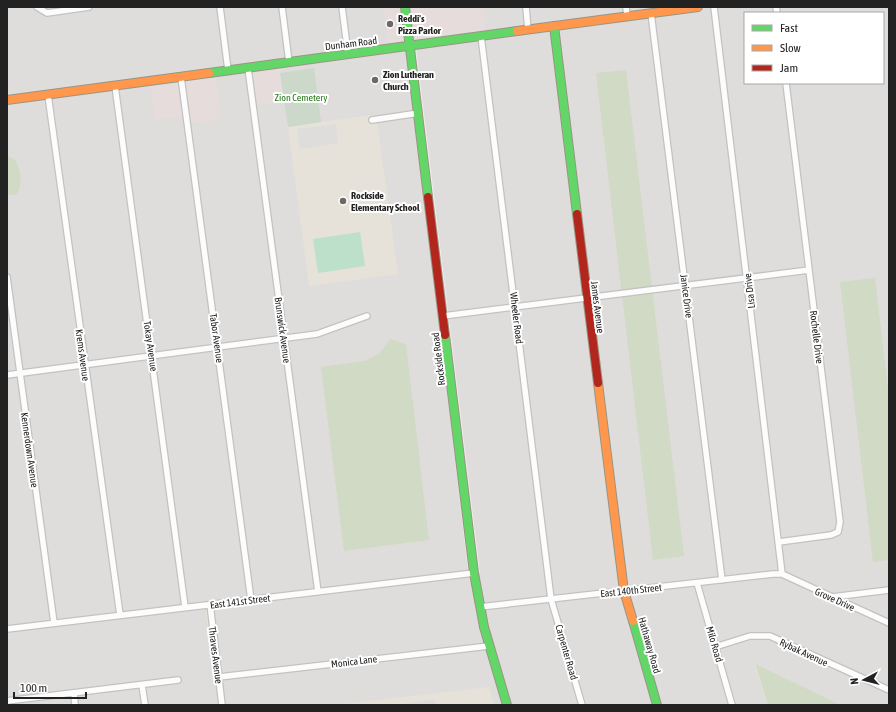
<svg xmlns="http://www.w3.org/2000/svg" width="896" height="712" font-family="'Asap Condensed',sans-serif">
  <rect width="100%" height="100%" fill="#f0edeb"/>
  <path fill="#dfdddc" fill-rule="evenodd" d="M7,7H401L469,578L480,573L411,7H889V705H841L755,665L768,705H7ZM745,13H883V83H745ZM383,588L145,616L269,600Z"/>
  <path fill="#e7dcdc" d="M399,7H483L486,36L389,50L384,9Z
    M279,63L284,101L253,105L248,68Z
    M215,72L221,119L186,123L185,116L155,119L150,81Z"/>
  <path fill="#e6e2d9" d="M376,114L398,274L309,286L288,127Z
    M489,687L494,705H336Z"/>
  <path fill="#dedddc" d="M377,88L379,102L383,104L389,103L390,113L358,117L357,109H353L352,103L355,102L354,90Z
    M336,124L338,143L300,149L297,129Z
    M435,699L436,705H438H407V703Z"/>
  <path fill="#e2e8ce" d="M207,610L214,659H212L206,611Z"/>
  <path fill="#d1dac4" d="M626,70L684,556L653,560L596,73Z
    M7,156L14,159C21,166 23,188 16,195L7,194Z
    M875,278L889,398V560L873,562L840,282Z
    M390,339L406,344L429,540L344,551L321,367L365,361L380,353Z
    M755,664L841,705H768Z"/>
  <path fill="#ccd8c9" d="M314,68L321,122L288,127L280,73Z"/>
  <path fill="#bce0c9" d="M360,232L365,266L318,273L313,239Z"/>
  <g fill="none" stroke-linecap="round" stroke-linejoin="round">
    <defs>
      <path id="street" d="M37,7L47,13L89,7
        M220,7L228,70
        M282,7L289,62
        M342,7L348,54
        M526,7L528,30
        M626,7L627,16
        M714,7L782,574
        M776,7L777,13
        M651,13L722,580
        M481,36L551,599L582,705
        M248,68L318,592
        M181,77L251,600
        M115,86L185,607
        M48,95L120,615
        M372,120L419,113
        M7,277L54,623
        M443,316L809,270
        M7,375L317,334L367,316
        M779,542L831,535L838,532L840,522L786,83
        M697,583L732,705
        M832,597L889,590
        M210,604L222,705
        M480,607L773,574H782L889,623
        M7,629L474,573
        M715,647L750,636H770L889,690
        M219,677L489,646
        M142,685L145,705
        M74,693L75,705
        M7,701L178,680"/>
      <path id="fast" d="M405,7L428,197
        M554,26L577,214
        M209,73L517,31
        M445,335L474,573L484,627L507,705
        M633,621L657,705"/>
      <path id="slow" d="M517,31L698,7
        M7,100L209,73
        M598,383L624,591L633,621"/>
      <path id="jam" d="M428,197L445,335
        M577,214L598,383"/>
    </defs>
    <use href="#street" stroke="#c3c2c1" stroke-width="8"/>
    <use href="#fast" stroke="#999584" stroke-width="10"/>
    <use href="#slow" stroke="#999584" stroke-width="10"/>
    <use href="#jam" stroke="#999584" stroke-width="10"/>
    <use href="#street" stroke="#fdfcfc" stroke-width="5.5"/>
    <use href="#fast" stroke="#63d668" stroke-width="8"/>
    <use href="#slow" stroke="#ff974d" stroke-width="8"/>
    <use href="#jam" stroke="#b3261e" stroke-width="8"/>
  </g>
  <g fill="#6a6968" stroke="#fff" stroke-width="1.5">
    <circle cx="390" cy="24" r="4"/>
    <circle cx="375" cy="80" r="4"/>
    <circle cx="343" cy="201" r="4"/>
  </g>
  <g text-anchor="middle" stroke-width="4" stroke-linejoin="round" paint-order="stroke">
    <g font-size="10" font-weight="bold" fill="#222" stroke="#fff" text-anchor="start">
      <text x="398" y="22">Reddi's<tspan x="398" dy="12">Pizza Parlor</tspan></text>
      <text x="383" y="78">Zion Lutheran<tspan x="383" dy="12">Church</tspan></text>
      <text x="351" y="199">Rockside<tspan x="351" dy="12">Elementary School</tspan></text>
    </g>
    <g font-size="10" fill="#222" stroke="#fff">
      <text transform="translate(351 43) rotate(-7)" y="4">Dunham Road</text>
      <text transform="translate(749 291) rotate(-97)" y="4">Lisa Drive</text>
      <text transform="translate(687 296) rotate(83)" y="4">Janice Drive</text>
      <text transform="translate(598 307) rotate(83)" y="4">James Avenue</text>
      <text transform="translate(517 318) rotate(83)" y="4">Wheeler Road</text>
      <text transform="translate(283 330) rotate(82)" y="4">Brunswick Avenue</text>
      <text transform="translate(817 337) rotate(83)" y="4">Rochelle Drive</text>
      <text transform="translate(217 338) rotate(82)" y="4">Tabor Avenue</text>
      <text transform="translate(151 346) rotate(82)" y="4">Tokay Avenue</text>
      <text transform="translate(83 355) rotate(82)" y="4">Krems Avenue</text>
      <text transform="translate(438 359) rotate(-97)" y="4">Rockside Road</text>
      <text transform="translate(30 450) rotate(82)" y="4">Kennerdown Avenue</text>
      <text transform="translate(631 590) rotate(-6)" y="4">East 140th Street</text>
      <text transform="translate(835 599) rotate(24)" y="4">Grove Drive</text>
      <text transform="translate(240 601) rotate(-7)" y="4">East 141st Street</text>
      <text transform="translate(715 644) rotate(74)" y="4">Milo Road</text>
      <text transform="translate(650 645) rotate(74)" y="4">Hathaway Road</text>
      <text transform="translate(567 652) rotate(74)" y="4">Carpenter Road</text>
      <text transform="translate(804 652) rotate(25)" y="4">Rybak Avenue</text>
      <text transform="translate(216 655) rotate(83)" y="4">Thraves Avenue</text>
      <text transform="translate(354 661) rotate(-7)" y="4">Monica Lane</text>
    </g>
    <g font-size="10" fill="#267619" stroke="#fff">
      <text x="301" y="101">Zion Cemetery</text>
    </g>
  </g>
  <rect width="896" height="712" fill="none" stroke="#222222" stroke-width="16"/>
  <rect x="744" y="12" width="140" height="72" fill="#ffffff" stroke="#a7a7a7"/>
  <rect x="752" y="25" width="20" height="6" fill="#63d668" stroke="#a7a7a7"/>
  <text x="780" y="32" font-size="12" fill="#222222">Fast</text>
  <rect x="752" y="45" width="20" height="6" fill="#ff974d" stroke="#a7a7a7"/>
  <text x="780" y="52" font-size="12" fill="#222222">Slow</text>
  <rect x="752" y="65" width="20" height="6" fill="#b3261e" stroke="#a7a7a7"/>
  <text x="780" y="72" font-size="12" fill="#222222">Jam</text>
  <g transform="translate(864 680) rotate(263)" stroke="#ffffff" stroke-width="3" paint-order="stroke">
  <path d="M0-3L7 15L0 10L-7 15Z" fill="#222222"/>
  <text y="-6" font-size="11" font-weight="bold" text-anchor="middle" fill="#222222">N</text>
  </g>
  <path d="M14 692v6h72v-6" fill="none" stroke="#222222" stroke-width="2"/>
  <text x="20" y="692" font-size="12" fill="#222222" stroke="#ffffff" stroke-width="3" paint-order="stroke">100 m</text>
</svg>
